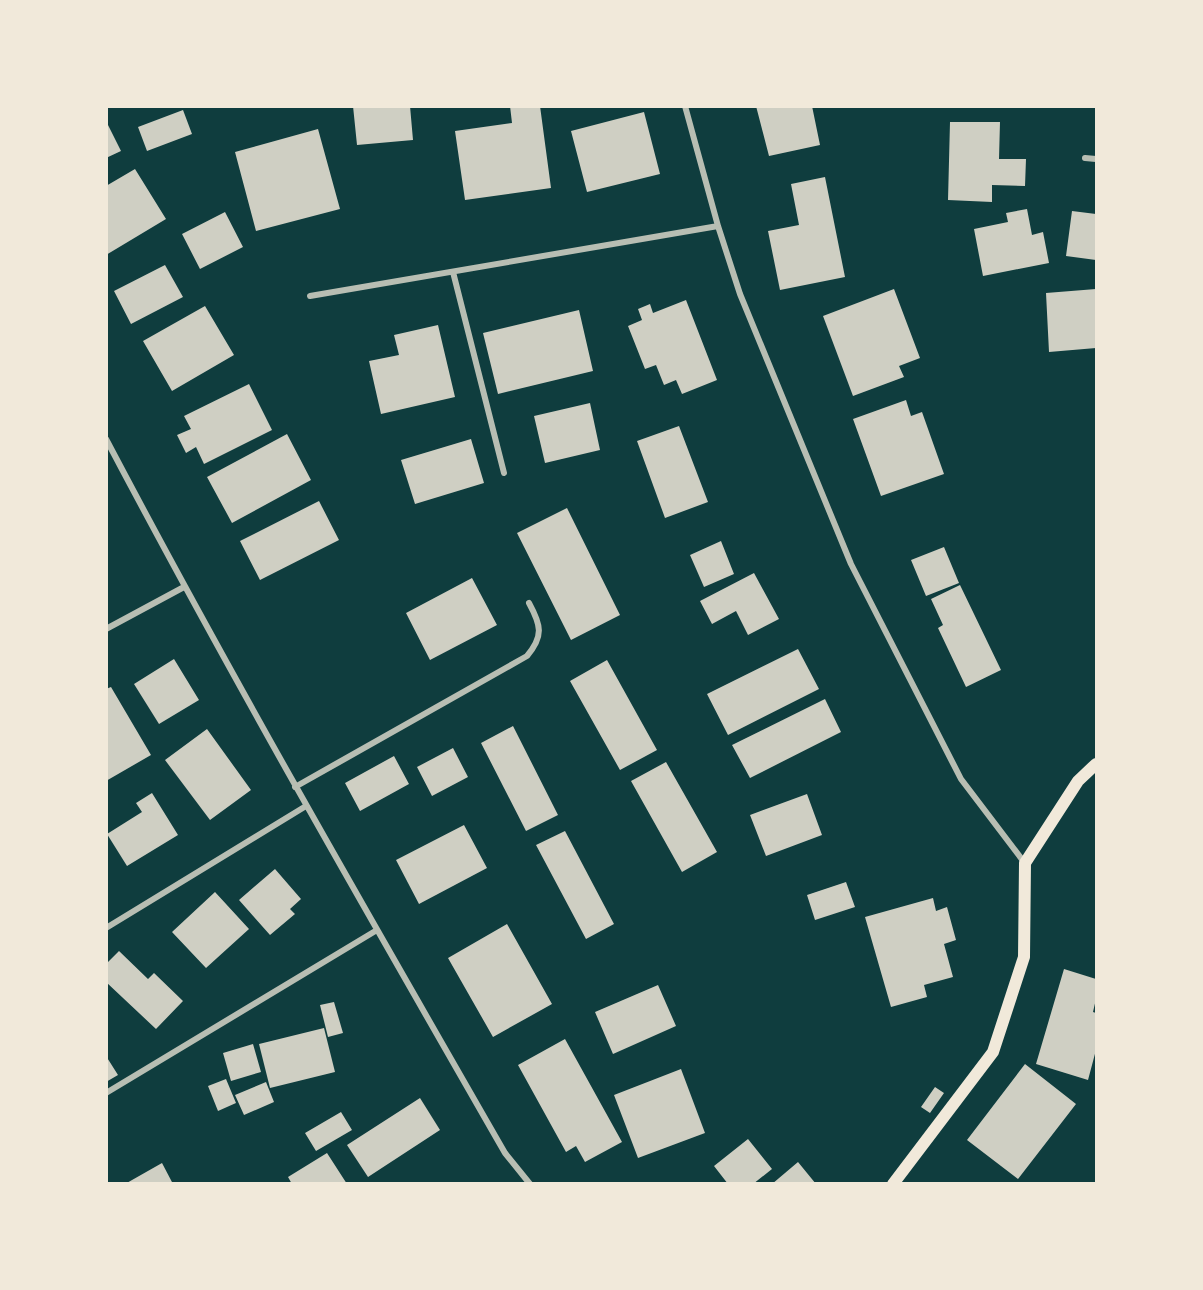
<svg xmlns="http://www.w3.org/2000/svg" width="1203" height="1290" font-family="'Titillium Web',sans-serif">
  <rect width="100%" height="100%" fill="#0f3d3e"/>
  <path fill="#cfcfc3" d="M353,106H410L413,140L357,145Z
    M510,106H540L551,188L465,200L455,131L512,123Z
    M756,106H812L820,145L769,156Z
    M183,110L192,134L147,151L138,127Z
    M644,112L660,174L587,192L571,131Z
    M106,121L121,151L106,158Z
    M950,122H1000L999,159H1026L1025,186L992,185V202L948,200Z
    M318,129L340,209L256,231L235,152Z
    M135,169L166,219L106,255V186Z
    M825,177L845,277L780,290L768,231L799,225L791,184Z
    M1027,209L1032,235L1043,232L1049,263L983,276L974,229L1008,222L1006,213Z
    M1072,211L1096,214V260L1066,256Z
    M225,212L243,247L200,269L182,234Z
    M165,265L183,297L131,324L114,291Z
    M894,289L920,358L899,366L904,377L853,396L823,316Z
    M1096,289V348L1049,352L1046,293Z
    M686,300L717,380L682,394L676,380L664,385L656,365L645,369L628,326L642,320L638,309L650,304L653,313Z
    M205,306L234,355L172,391L143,341Z
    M579,310L593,371L498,394L483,333Z
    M438,325L455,397L381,414L369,361L399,355L394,335Z
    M249,384L272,430L204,464L196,447L186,453L177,435L191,429L184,416Z
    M906,400L911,416L922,412L944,474L881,496L853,419Z
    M590,403L600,450L545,463L534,416Z
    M679,426L708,502L665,518L637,441Z
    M287,434L311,480L232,523L207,477Z
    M471,439L484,483L415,504L401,460Z
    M319,501L339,540L260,580L240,541Z
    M567,508L620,615L571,640L517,533Z
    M721,541L734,574L704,587L690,555Z
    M944,547L959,583L926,596L911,560Z
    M754,573L779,619L748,635L736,611L712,624L700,601Z
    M472,578L497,625L430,660L406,613Z
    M960,585L1001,670L966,687L938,628L943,625L931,599Z
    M798,649L819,689L728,735L707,694Z
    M174,659L199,700L159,724L134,684Z
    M607,660L657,750L620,770L570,681Z
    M111,687L151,755L106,781V689Z
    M825,699L841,732L750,778L732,745Z
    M513,726L558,815L526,831L481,743Z
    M207,729L251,790L210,820L165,760Z
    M453,748L468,777L432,796L417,767Z
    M394,756L409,784L360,811L345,783Z
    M666,762L717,852L682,872L631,781Z
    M152,793L178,835L127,866L107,834L142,812L136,803Z
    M807,794L822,835L766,856L750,815Z
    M464,825L487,868L419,904L396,860Z
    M565,831L614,924L586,939L536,845Z
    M275,869L301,899L290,909L295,914L270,935L239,900Z
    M846,882L855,907L815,920L807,895Z
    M215,892L249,929L206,968L172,932Z
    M933,898L936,911L947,907L956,940L944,944L953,977L924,985L927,997L891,1007L865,917Z
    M507,924L552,1004L493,1037L448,958Z
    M119,951L148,979L154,973L183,1001L156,1029L106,982V964Z
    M1064,969L1096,979V999L1093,1012L1096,1013V1050L1088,1080L1036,1064Z
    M658,985L676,1026L613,1054L595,1012Z
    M334,1002L343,1033L328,1037L320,1005Z
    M324,1028L335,1072L270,1088L259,1044Z
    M565,1039L622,1142L585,1162L576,1146L566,1152L518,1065Z
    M253,1044L261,1072L231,1081L223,1053Z
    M106,1056L118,1075L106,1082Z
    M1025,1064L1076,1104L1018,1179L967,1140Z
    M681,1069L705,1133L638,1158L614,1095Z
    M226,1079L236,1103L218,1111L208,1086Z
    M266,1082L274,1102L244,1115L235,1095Z
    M935,1087L944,1093L930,1113L921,1107Z
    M420,1098L440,1130L368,1177L347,1145Z
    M341,1112L352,1130L316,1151L305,1133Z
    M748,1139L772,1169L753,1184H728L714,1166Z
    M327,1153L347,1184H292L288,1177Z
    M798,1162L816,1184H772Z
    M162,1163L173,1184H125Z"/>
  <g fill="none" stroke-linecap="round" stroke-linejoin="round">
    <path stroke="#b8beb3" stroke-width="6" d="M685,106L718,226L740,294L851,564L961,779L1024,862
      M1085,158L1096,159
      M453,272L504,473
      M310,296L718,226
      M106,439C233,680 369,916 505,1153L530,1184
      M106,629L184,587
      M295,787L527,656C544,636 541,625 529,603
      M106,928L306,806
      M106,1093L377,930"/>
    <path stroke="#f1e9da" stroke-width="12" d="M893,1184L993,1052L1024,957L1025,863L1078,781L1096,764"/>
  </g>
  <rect width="1203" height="1290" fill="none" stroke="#f1e9da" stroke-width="216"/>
</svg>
